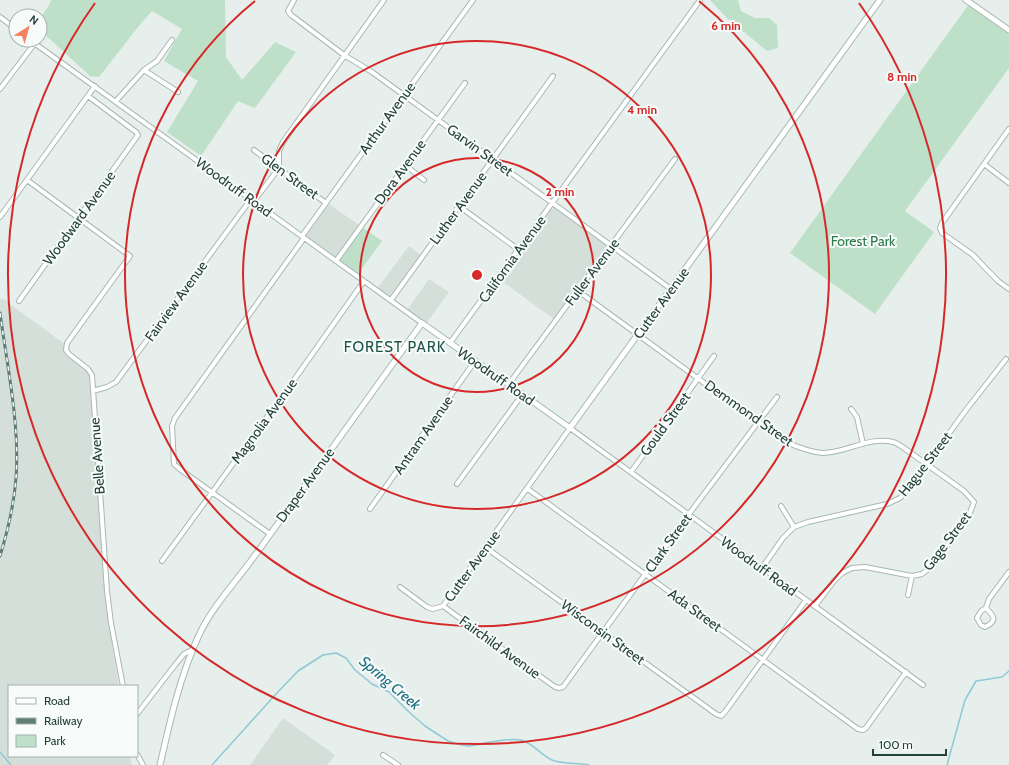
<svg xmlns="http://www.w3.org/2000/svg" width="1009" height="765" font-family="Cabin,sans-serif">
  <rect width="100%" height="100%" fill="#e6efeb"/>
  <path fill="#d4dfda" d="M329,204L359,225L336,258L305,236Z
    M553,204L610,246L555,320L499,279Z
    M409,246L425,258L394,301L377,289Z
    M429,279L449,292L426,324L407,310Z
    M2,298L66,345L65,349L69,356L87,370L90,376L108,621L119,686H9V756H130L132,765H0V300Z
    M283,718L335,755L327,765H250Z"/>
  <path fill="#bfe0c8" d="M51,0H225L226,57L242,80L275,42L296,52L255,108L238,101L201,156L167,132L198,81L164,61L182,29L152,11L138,27L99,77L90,76L40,30V18L48,7Z
    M710,0H738L741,11L755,18H769L777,25L778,48L767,51L727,18Z
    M969,4L1009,33V68L905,211L934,232L875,314L790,253Z
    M359,225L382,241L358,274L336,258Z"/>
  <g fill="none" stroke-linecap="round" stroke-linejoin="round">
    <path stroke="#8ec9d4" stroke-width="1.5" d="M0,752L11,765
      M212,765L276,694L298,671L323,655L336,653L346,658L355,670L372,684L389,692L409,712L425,726L448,741L462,745L469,746C482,744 510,737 521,740C533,743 541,755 552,760C561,764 578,763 589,765
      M947,765L965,700L976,681L1002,677L1009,671"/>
    <defs>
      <path id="minor" d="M294,0L288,11L291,15L344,55L372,72L671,289
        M0,17L16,29
        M30,40L422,323
        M144,70L178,92
        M0,89L35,43
        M116,101L144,70L157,61L172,40
        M1009,129L942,223L940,228L942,233L973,255L998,281L1009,289
        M254,150L326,203
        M984,164L1009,183
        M405,165L424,180
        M27,180L130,256L67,343L66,350L69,354L88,369L92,375L107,591L111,623L123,686
        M254,201L279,168V151L283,142L384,0
        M459,206L519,250
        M0,217L95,86
        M302,236L473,0
        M336,261L465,83
        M578,291L784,441C797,447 809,452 823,453C846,453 869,436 893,442C897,443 901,446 904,448L964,491L974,502L968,518L931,567L922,574L912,576L865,567L852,568L842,573L834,581L815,606
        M391,300L553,76
        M19,301L138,135L136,132L88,96
        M450,343L700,0
        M508,385L675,159
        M93,391L107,387L116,382L251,199
        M851,409L857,417L863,444
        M631,472L714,356
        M457,484L522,395
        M528,489L858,729L863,730L866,728L906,672
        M781,506L794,527
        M370,509L475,361
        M270,534L181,470L174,464L172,426L175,418L304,238
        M485,547L716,714L721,716L725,712L806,600
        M162,561L289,387L364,281
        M762,568L783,538L794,527L808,522L887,504L900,498L910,487L966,410L1006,359
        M400,587L427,607L433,609L443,606L555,687L559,688L563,687L689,514L777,397
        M908,595L912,576
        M443,606L570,428L923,685
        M986,608C994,616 998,621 985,627L981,625L977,618L981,611L986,608L989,599L1009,572
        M137,714L175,665L184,654L192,650
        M137,754L143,765
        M383,755L398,765"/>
      <path id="tertiary" d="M966,0L1009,30
        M160,765C170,721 180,676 199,635C213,605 237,581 256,554C311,477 367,400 422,323L570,428L880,0"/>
    </defs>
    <use href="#minor" stroke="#a8b8b2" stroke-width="6"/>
    <use href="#tertiary" stroke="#a8b8b2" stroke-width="7"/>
    <use href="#minor" stroke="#fff" stroke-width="4"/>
    <use href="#tertiary" stroke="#fff" stroke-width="5"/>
    <defs>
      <path id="rail" d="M0,313C7,365 20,425 16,478C14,504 8,530 0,556"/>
    </defs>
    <use href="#rail" stroke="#5f7d75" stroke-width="3"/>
    <use href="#rail" stroke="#f7fbf9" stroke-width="1.5" stroke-dasharray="4.5" stroke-linecap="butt"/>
  </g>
  <g fill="none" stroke="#d62828" stroke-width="2">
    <circle cx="477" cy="275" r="117"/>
    <circle cx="477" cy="275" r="234"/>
    <path d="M699 1A352 352 0 1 1 255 1"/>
    <path d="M859 3A469 469 0 1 1 95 3"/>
  </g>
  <g text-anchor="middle" stroke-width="4" stroke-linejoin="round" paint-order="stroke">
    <g font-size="14" fill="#24423a" stroke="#f7fbf9">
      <text transform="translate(387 118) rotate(-54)" y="5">Arthur Avenue</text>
      <text transform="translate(480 150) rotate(36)" y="5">Garvin Street</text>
      <text transform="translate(400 172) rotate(-54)" y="5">Dora Avenue</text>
      <text transform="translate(290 176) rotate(36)" y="5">Glen Street</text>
      <text transform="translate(234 187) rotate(36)" y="5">Woodruff Road</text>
      <text transform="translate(458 208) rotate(-54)" y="5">Luther Avenue</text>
      <text transform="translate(79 218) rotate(-54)" y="5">Woodward Avenue</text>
      <text transform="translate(512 259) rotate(-54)" y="5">California Avenue</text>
      <text transform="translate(592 272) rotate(-53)" y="5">Fuller Avenue</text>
      <text transform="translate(176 301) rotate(-54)" y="5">Fairview Avenue</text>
      <text transform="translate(661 303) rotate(-54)" y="5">Cutter Avenue</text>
      <text transform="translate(496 376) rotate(35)" y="5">Woodruff Road</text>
      <text transform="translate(749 413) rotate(35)" y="5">Demmond Street</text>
      <text transform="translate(264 421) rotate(-54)" y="5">Magnolia Avenue</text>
      <text transform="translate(665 424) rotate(-54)" y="5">Gould Street</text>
      <text transform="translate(423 435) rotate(-55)" y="5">Antram Avenue</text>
      <text transform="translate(97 456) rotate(-94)" y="5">Belle Avenue</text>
      <text transform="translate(925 464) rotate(-52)" y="5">Hague Street</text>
      <text transform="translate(305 485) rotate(-54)" y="5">Draper Avenue</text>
      <text transform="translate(947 541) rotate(-53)" y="5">Gage Street</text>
      <text transform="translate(668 543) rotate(-54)" y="5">Clark Street</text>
      <text transform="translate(472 566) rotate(-54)" y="5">Cutter Avenue</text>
      <text transform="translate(759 566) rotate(36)" y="5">Woodruff Road</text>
      <text transform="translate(695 610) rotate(36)" y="5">Ada Street</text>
      <text transform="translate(603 632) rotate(36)" y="5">Wisconsin Street</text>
      <text transform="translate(500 647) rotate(36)" y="5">Fairchild Avenue</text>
    </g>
    <g font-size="14" fill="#2d7a4b" stroke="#f7fbf9">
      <text x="863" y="246">Forest Park</text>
    </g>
    <g font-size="15" letter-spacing="1" fill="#1f5548" stroke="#f7fbf9">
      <text x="395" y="352">FOREST PARK</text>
    </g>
    <g font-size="15" font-style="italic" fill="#1c6f80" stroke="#f7fbf9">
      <text transform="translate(390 683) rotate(40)" y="5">Spring Creek</text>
    </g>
  </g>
  <circle cx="477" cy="275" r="6" fill="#d62828" stroke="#f7fbf9" stroke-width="2"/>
  <g font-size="12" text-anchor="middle" font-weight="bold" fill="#d62828" stroke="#f7fbf9" stroke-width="4" stroke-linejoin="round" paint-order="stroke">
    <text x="726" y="30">6 min</text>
    <text x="902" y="81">8 min</text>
    <text x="642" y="114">4 min</text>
    <text x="560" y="196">2 min</text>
  </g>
  <rect x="8" y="685" width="130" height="72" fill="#f7fbf9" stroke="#a3b1ad"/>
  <rect x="16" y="698" width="20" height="6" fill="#ffffff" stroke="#a3b1ad"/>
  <text x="44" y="705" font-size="12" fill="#24423a">Road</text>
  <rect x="16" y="718" width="20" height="6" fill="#5f7d75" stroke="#a3b1ad"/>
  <text x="44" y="725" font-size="12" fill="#24423a">Railway</text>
  <rect x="16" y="735" width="20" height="12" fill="#bfe0c8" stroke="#a3b1ad"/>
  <text x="44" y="745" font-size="12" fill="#24423a">Park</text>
  <g transform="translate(28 28) rotate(37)"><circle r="19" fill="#f7fbf9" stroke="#a3b1ad"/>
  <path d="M0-3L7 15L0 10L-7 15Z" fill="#f4845f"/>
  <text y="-6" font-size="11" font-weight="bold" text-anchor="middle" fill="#24423a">N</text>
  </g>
  <path d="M873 749v6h73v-6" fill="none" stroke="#24423a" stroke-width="2"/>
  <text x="879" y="749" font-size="12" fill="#24423a" stroke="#f7fbf9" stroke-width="3" paint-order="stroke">100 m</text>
</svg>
